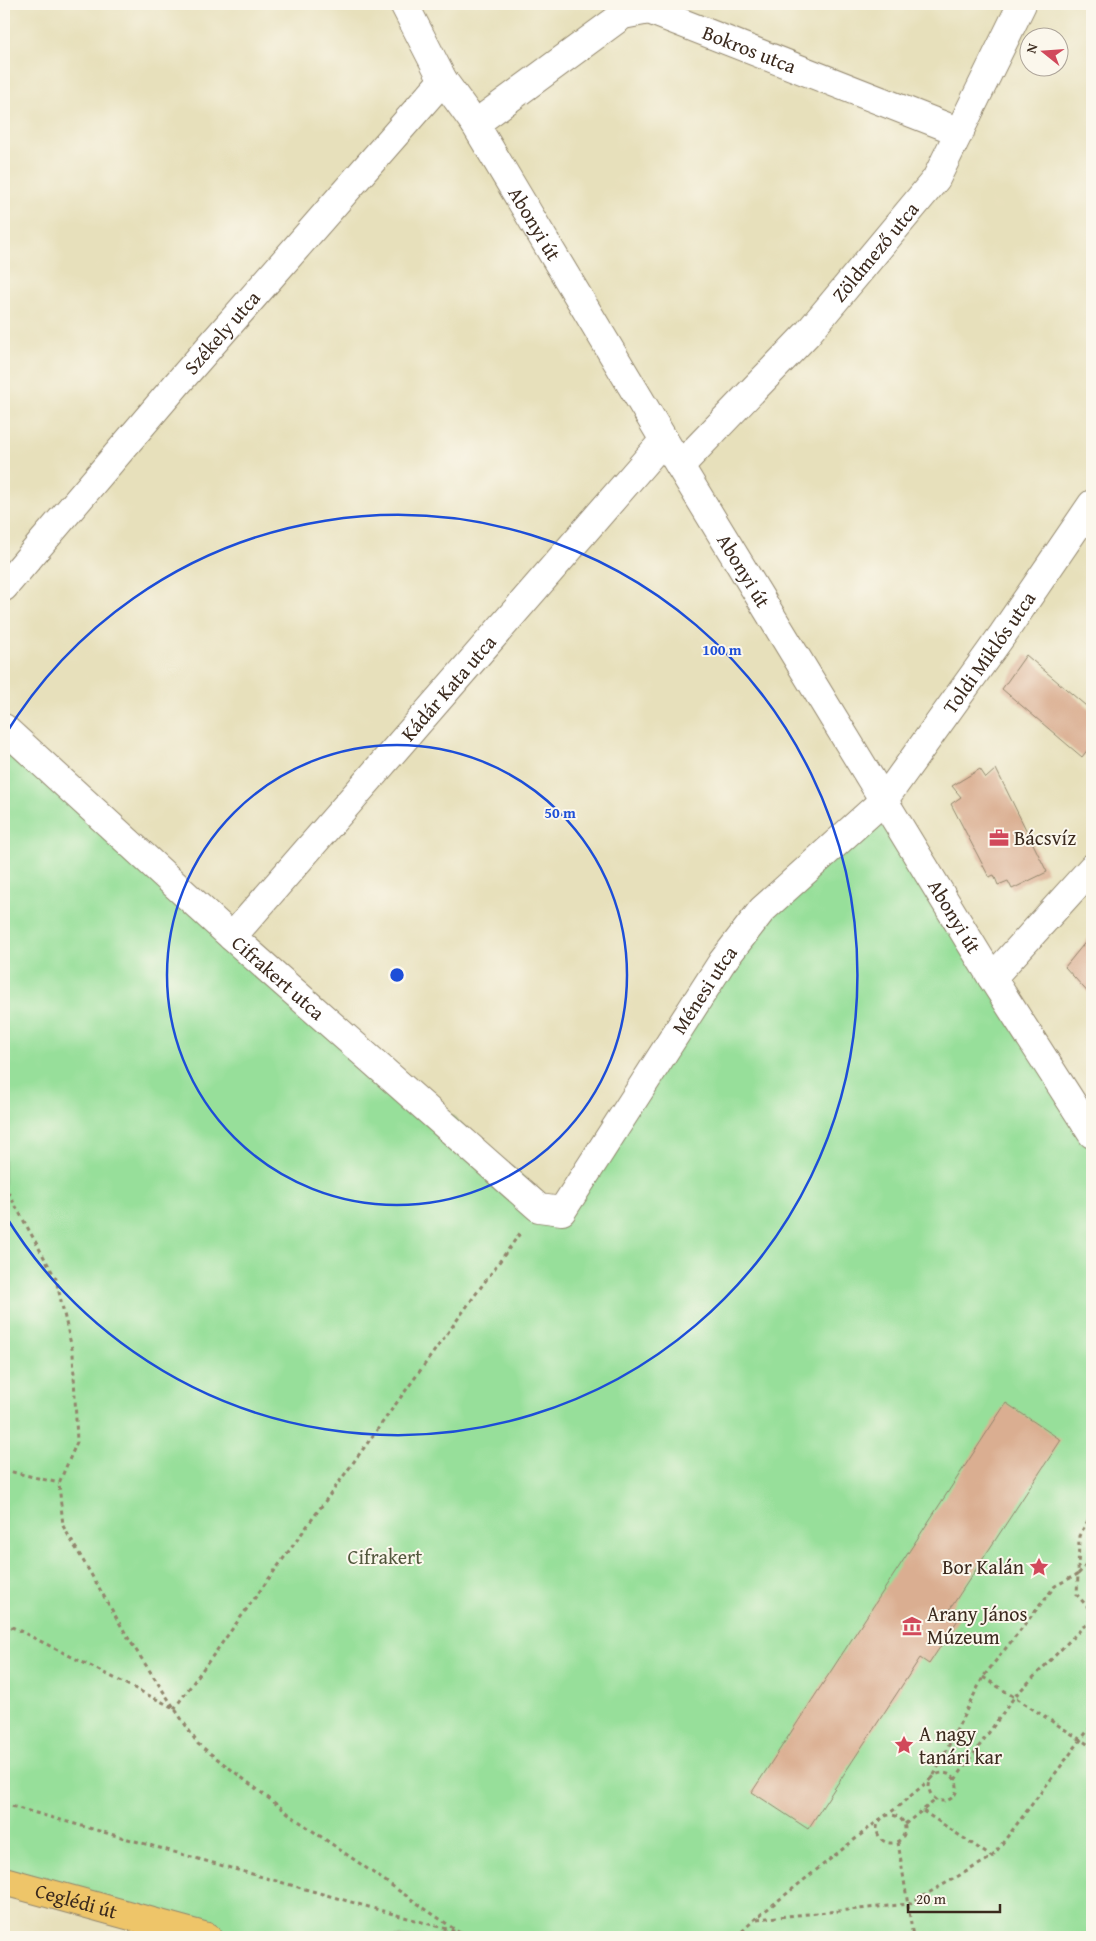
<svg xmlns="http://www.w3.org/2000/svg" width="1096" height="1941" font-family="'Gentium Book Plus',serif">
  <rect width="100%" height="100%" fill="#fbf7ec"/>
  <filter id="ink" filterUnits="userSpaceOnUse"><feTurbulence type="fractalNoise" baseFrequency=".02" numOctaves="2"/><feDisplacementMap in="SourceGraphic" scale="10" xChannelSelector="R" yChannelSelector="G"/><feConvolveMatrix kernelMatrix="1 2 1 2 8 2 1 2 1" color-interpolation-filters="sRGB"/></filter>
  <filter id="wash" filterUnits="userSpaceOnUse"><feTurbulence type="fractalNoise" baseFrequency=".0096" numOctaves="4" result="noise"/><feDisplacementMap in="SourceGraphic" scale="20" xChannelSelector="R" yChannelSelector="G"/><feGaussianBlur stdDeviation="1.12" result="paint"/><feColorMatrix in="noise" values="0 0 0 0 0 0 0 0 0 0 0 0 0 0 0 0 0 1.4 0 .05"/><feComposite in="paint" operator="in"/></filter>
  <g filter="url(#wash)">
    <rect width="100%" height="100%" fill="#e7e0bb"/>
    <path fill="#97df9a" stroke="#69845c" d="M4,729L562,1211L722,962L883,801L1092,1134V1937H207L4,1881Z"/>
    <g id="blocks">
      <path fill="#daae91" d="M1026,655L1092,711V744L1082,757L1002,689Z
        M980,769L986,778L996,769L1047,872L1012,889L1008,881L998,885L994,875L989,877L951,804L961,797L952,786Z
        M1092,934V997L1065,967Z
        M1006,1403L1061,1440L950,1609L961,1615L929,1664L920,1658L808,1829L752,1792Z"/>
    </g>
  </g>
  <g filter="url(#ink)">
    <use href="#blocks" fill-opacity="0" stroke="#91856c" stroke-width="1"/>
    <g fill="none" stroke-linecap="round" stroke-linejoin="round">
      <defs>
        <g id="minor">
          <path id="s1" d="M475,124L623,15L649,10L960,132"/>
          <path id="s2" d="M680,466L807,334L936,179L1022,4"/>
          <path id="s3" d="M4,587L177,384L443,80"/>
          <path id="s4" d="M4,728L232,937L539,1208L562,1211L722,962L762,910L883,801L1003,634L1092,504"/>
          <path id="s5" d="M232,937L664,440"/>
          <path d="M992,978L1092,868"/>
        </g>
        <g id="tertiary">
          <path id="s6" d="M404,4L443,80L475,124L664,440L992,978L1092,1134"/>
        </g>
        <g id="primary">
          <path id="s7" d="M4,1881L207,1937"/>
        </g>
      </defs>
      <use href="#minor" stroke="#91856c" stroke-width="30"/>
      <use href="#tertiary" stroke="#91856c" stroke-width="30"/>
      <use href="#primary" stroke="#91856c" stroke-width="30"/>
      <path stroke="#91856c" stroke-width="3" stroke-dasharray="4 4" stroke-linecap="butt" d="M4,1185L56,1279L73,1353L77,1442L59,1483L63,1526L130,1641L198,1744L297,1820L460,1933
        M4,1470L59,1483
        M1092,1559L1078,1574L1077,1595L1092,1612
        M4,1623L174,1708
        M983,1677L1092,1747
        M174,1709L521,1232
        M929 1787a14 14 0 1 1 28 0a14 14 0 1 1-28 0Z
        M955,1780L1015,1696L1092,1618
        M4,1804L475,1937
        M923,1811L992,1857
        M877 1829a14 14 0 1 1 28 0a14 14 0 1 1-28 0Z
        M905,1824L937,1799
        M898,1842L913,1937
        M757,1919L909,1904L992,1857L1092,1725
        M736,1937L755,1919L879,1820L895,1809L933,1777L983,1677L1055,1586L1078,1574L1079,1536L1092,1514"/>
      <use href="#minor" stroke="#fff" stroke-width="28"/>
      <use href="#tertiary" stroke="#fff" stroke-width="28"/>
      <use href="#primary" stroke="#eec569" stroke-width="28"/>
    </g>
  </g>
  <g fill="none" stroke="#1d4ed8" stroke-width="2.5">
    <circle cx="397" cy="975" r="230"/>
    <path d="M5 735A460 460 0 1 1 5 1215"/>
  </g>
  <defs>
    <symbol id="office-bare" viewBox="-9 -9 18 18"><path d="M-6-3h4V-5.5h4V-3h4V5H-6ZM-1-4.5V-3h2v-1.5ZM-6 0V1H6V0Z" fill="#d1495b" stroke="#fbf7ec" stroke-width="2.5" paint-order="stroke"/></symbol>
    <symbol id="sight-bare" viewBox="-9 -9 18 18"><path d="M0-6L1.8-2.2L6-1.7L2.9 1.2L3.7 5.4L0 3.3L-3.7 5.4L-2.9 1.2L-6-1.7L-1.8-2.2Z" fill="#d1495b" stroke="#fbf7ec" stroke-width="2.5" paint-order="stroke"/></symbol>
    <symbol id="museum-bare" viewBox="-9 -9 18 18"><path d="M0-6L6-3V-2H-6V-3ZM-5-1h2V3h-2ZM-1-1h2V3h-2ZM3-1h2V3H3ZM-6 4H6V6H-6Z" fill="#d1495b" stroke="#fbf7ec" stroke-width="2.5" paint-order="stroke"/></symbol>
  </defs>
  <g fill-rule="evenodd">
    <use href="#office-bare" x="985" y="824" width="28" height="28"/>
    <use href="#sight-bare" x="1025" y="1553" width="28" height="28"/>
    <use href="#museum-bare" x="898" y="1612" width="28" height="28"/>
    <use href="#sight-bare" x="890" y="1731" width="28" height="28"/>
  </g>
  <g text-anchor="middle" stroke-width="4" stroke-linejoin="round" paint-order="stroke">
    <g font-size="20" fill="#3b2a1e" stroke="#fbf7ec">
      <text dy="7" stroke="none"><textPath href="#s1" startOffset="318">Bokros utca</textPath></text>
      <text dy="7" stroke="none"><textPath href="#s6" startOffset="256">Abonyi út</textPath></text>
      <text dy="7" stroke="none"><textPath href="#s2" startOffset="290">Zöldmező utca</textPath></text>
      <text dy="7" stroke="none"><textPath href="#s3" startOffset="335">Székely utca</textPath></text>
      <text dy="7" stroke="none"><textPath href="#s6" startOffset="661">Abonyi út</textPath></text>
      <text dy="7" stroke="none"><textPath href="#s4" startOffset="1449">Toldi Miklós utca</textPath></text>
      <text dy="7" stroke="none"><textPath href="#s5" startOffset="330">Kádár Kata utca</textPath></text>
      <text dy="7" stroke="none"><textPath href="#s6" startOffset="1066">Abonyi út</textPath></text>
      <text dy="7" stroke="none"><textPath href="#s4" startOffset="371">Cifrakert utca</textPath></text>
      <text dy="7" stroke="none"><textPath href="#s4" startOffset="1005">Ménesi utca</textPath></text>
      <text dy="7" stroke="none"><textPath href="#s7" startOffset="75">Ceglédi út</textPath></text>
    </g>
    <g font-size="20" fill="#3b2a1e" stroke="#fbf7ec" text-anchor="start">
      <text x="1014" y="845">Bácsvíz</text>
      <text x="1024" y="1574" text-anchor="end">Bor Kalán</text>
      <text x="927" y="1621">Arany János<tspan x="927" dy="23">Múzeum</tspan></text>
      <text x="919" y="1741">A nagy<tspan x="919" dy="23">tanári kar</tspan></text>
    </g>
    <g font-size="20" fill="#52573d" stroke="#fbf7ec">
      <text x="385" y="1564">Cifrakert</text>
    </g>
  </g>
  <circle cx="397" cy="975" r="8" fill="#1d4ed8" stroke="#fbf7ec" stroke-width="2.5"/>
  <g font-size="15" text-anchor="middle" font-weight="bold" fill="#1d4ed8" stroke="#fbf7ec" stroke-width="4" stroke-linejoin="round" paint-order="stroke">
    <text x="722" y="655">100 m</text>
    <text x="560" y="818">50 m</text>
  </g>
  <rect width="1096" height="1941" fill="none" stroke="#fbf7ec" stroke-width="20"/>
  <g transform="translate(1044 52) rotate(287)"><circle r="24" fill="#fbf7ec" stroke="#aea59a"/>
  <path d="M0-4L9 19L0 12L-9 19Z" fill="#d1495b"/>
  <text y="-8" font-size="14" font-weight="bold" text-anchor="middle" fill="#3b2a1e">N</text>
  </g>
  <path d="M908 1904v8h92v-8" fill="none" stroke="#3b2a1e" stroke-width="2.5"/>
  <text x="916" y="1904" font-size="15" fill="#3b2a1e" stroke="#fbf7ec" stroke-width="4" paint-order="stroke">20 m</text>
</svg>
